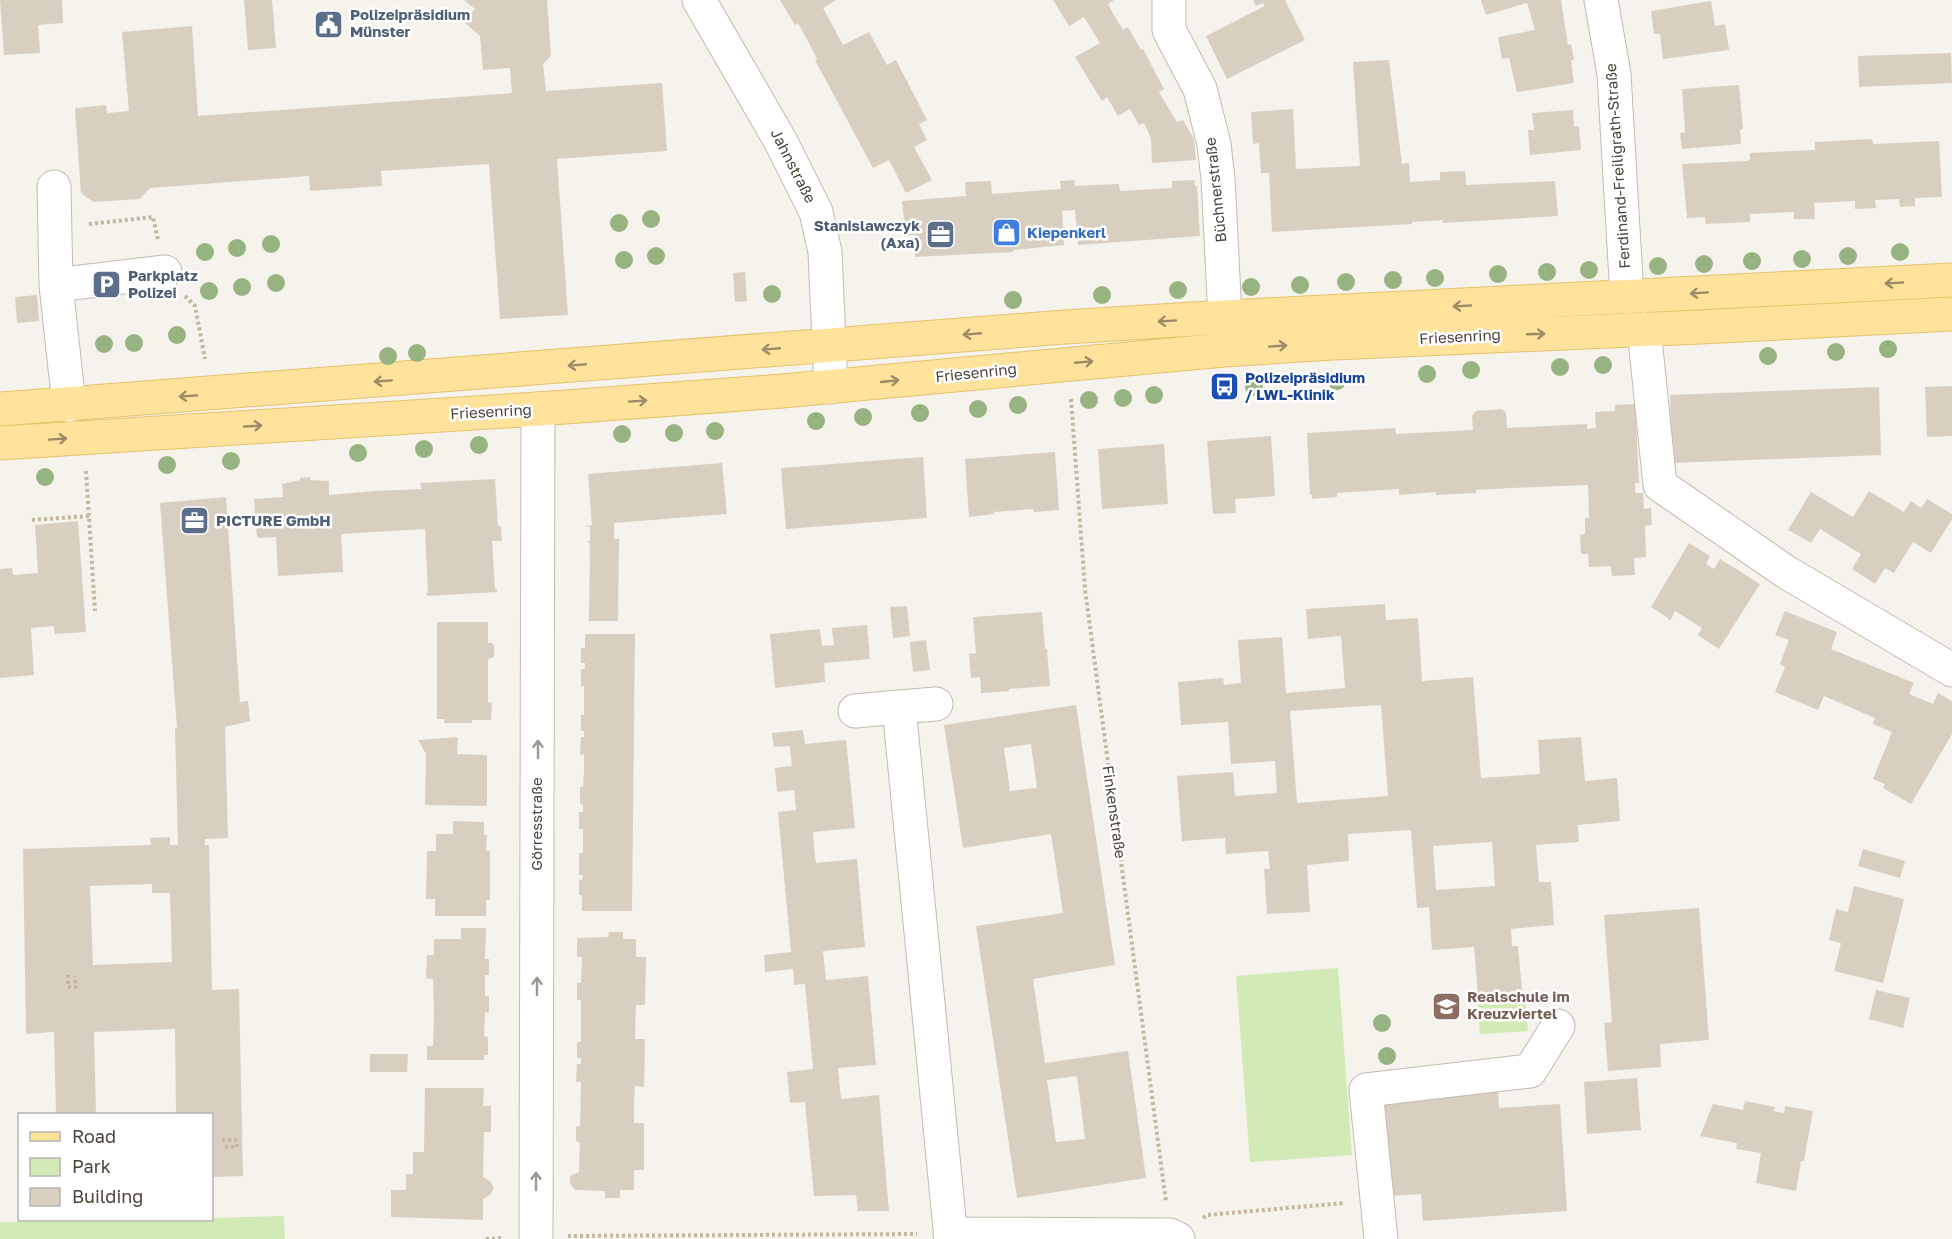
<svg xmlns="http://www.w3.org/2000/svg" width="1952" height="1239" font-family="'Golos Text',sans-serif">
  <rect width="100%" height="100%" fill="#f6f3ec"/>
  <path fill="#d2eab5" d="M1338,968L1352,1155L1250,1162L1236,976Z
    M1525,993L1528,1031L1480,1034L1477,997Z
    M284,1216L285,1239H0V1222L212,1220V1218Z"/>
  <path fill="#d8cfc1" fill-rule="evenodd" d="M0,0H62L63,23L38,25L40,53L4,55Z
    M244,0H272L276,48L248,50Z
    M464,0H547L551,56L543,64L546,91L662,83L667,151L557,159L568,315L500,319L489,164L381,171L382,186L310,191L309,176L150,188L140,199L93,202L81,193L75,108L106,105L107,113L129,111L122,32L192,26L198,116L512,93L510,68L483,70L480,36L464,22L475,9Z
    M780,0H836L823,8L843,45L869,32L887,65L896,60L927,120L919,124L927,140L914,147L932,180L906,193L889,160L873,168L815,60L817,59L808,41L798,23L795,25Z
    M1053,0H1114L1108,4L1115,17L1123,30L1128,27L1141,50L1143,49L1164,89L1159,92L1169,109L1177,122L1183,120L1194,139L1196,160L1152,163L1151,138L1144,123L1139,125L1130,109L1118,116L1107,97L1102,101L1075,57L1100,43L1084,17L1069,26Z
    M1253,0H1285L1305,40L1227,79L1206,36L1265,6L1263,3L1256,6Z
    M1481,0H1561L1568,45L1571,44L1574,60H1571L1574,83L1517,92L1509,58L1502,59L1498,37L1535,30L1527,3L1486,15Z
    M1711,1L1715,26L1725,24L1729,50L1663,59L1660,34H1654L1651,11Z
    M1951,53L1952,83L1859,87L1858,56Z
    M1389,60L1402,164L1409,163L1410,182L1440,180V172L1465,171L1466,185L1555,181L1558,216L1443,223V220L1412,222V224L1272,232L1269,173H1261L1259,143L1253,144L1251,112L1293,109L1296,169L1360,166L1353,62Z
    M1739,85L1743,129L1740,130L1741,144L1682,149L1680,133L1685,132L1682,89Z
    M1573,110L1574,127L1579,126L1581,150L1530,155L1528,130H1534L1532,113Z
    M1872,139L1873,144L1939,141L1942,197L1915,198V206L1900,207L1899,199L1875,200L1876,208L1855,209V201L1814,203L1815,219H1794V212L1750,214V222L1706,224L1705,217L1687,218L1682,164L1747,161L1750,160V153L1812,150H1815V142Z
    M1074,180L1075,186L1119,184L1120,191L1172,188V181L1194,180L1195,186H1197L1200,236L1078,245L1075,210L1062,211L1064,245L1013,250V252L915,257L914,235L906,236L902,201L966,196L965,182L991,181L992,194L1061,189L1060,181Z
    M745,272L747,301L735,302L733,273Z
    M37,295L39,321L17,323L15,297Z
    M1952,386V436L1927,437L1925,387Z
    M1879,387L1881,455L1672,463L1670,395Z
    M1635,404L1639,483H1635V493H1643L1644,509L1651,508L1652,525L1645,526L1646,557L1634,558L1635,575L1612,576L1611,566L1589,567L1588,554H1581L1580,535L1585,534V518H1589L1588,485L1511,488L1476,490V493L1436,495V492L1399,495V489L1337,493V497L1312,499V495H1310L1307,433L1395,428L1396,434L1473,430L1472,416L1476,411L1502,409L1506,413L1507,428L1587,424V429L1596,428L1595,412L1615,411V405Z
    M1271,436L1275,496L1235,499L1236,513L1213,514L1207,441Z
    M1164,444L1168,504L1102,509L1098,449Z
    M1055,452L1059,510L1034,512L1033,509L994,512V514L969,517L965,459Z
    M923,457L927,518L786,529L781,468Z
    M722,463L727,514L614,523V539H619L618,621H589L590,543H588V541H590V527L585,526L592,525L588,474Z
    M310,477V480L329,481V495L374,491L422,489L420,483L495,479L498,526H501L502,541H492L495,589H497V592L427,596L426,593H428L425,529L341,534L343,572L278,576L276,537L257,538L254,499L283,497L282,484L300,480V478Z
    M1869,491L1904,512L1911,501L1921,508L1927,499L1952,514V519L1931,553L1913,542L1894,573L1885,568L1875,584L1852,569L1861,554L1820,529L1811,543L1788,530L1811,492L1853,517Z
    M226,497L240,702L248,701L250,721L225,727L228,838L205,839V845H209L212,990L239,989L243,1176L212,1177V1114H176L175,1029L94,1032L96,1114H56L54,1032L26,1034L23,849L151,845L150,838L170,837V845H178L175,728H177L160,503ZM152,884V893H170L172,962L93,965L90,886Z
    M78,521L86,632L55,634L54,626L31,628L34,675L0,678V569L12,568L13,575L38,573L35,525Z
    M1689,543L1710,556L1706,564L1714,569L1720,559L1760,584L1719,649L1698,635L1702,628L1675,611L1670,621L1668,618L1651,607Z
    M1385,604L1386,620L1418,618L1422,681L1473,677L1481,778L1540,774L1538,740L1581,737L1585,781L1617,778L1620,821L1578,825L1579,842L1536,845L1539,882H1551L1554,925L1511,929L1512,946H1518L1522,991L1478,994L1474,947L1432,950L1429,907L1417,908L1411,830L1348,834L1349,861L1307,865L1310,912L1267,914L1264,869H1270L1268,851L1226,854L1225,838L1182,841L1177,776L1233,772L1235,796L1277,793L1275,761L1231,764L1228,722L1181,725L1178,682L1223,678L1224,685L1241,683L1238,640L1282,637L1286,693L1345,688L1341,636L1308,639L1306,609ZM1381,705L1388,796L1297,803L1290,711ZM1492,842L1495,886L1436,890L1433,846Z
    M907,606L910,636L893,638L890,607Z
    M1785,611L1837,632L1831,649L1914,683L1909,694L1933,704L1938,693L1952,701V734L1911,804L1883,788L1885,784L1873,779L1892,732L1873,724L1875,718L1824,696L1818,710L1775,692L1785,667L1780,664L1789,640L1775,635Z
    M1042,612L1045,649H1047L1050,686L1009,689V691L981,693L980,677L971,678L969,654L976,653L973,617Z
    M437,622H488V643H492L494,646V657L488,659V702L492,703L491,720H472V723H444L445,719H437Z
    M867,625L870,659L824,663L825,682L775,688L770,634L820,629L822,646L834,645L832,628Z
    M585,634H635L632,911H582V895H579V880H582L583,875H579V853H583V829H579V812H583V805L580,804V787H583L584,771V755L580,754L581,737H584V731H581V715H584V686H581V669H585V663H581V648H585Z
    M926,640L930,670L913,672L910,642Z
    M1076,705L1115,965L1033,979L1045,1063L1128,1051L1146,1178L1017,1198L976,926L1063,913L1051,834L963,848L944,725ZM1031,744L1037,788L1010,791L1004,748ZM1077,1076L1085,1139L1056,1142L1047,1080Z
    M803,730L805,744L846,740L855,828L813,832L814,848L816,863L857,859L865,947L823,951L826,980L868,976L876,1065L838,1068L841,1099L879,1095L889,1211H858L856,1195L814,1196L805,1102L790,1103L787,1072L813,1069L805,984L794,985L793,969L765,972L764,955L791,952L778,812L796,810L794,790L777,792L775,768L792,766L790,746L774,747L772,733Z
    M458,737L457,754L487,755V806L425,805L426,754L418,740Z
    M453,821L484,822V835H487L486,851H490V900H486V916H435V899H426L427,851H436V834H453Z
    M1863,849L1905,861L1900,878L1858,866Z
    M1854,886L1904,899L1883,983L1834,971L1841,943L1829,940L1836,909L1848,912Z
    M1699,908L1709,1040L1660,1044L1661,1067L1608,1071L1604,1023L1612,1022L1604,915Z
    M461,928H486L485,959H489V975H485V996H489V1013L485,1012L484,1036L488,1037V1055H484V1060H427V1046H433L434,1015L433,979L426,978L427,955H434V939H461Z
    M609,932H623V939H636V957H646L645,1005H636L635,1039H645L644,1087L635,1086L634,1104V1123H644V1170H634V1190H620V1198H605V1191L577,1190L574,1189L570,1183V1176L579,1172L580,1143L576,1141V1127L580,1126L581,1082H576L577,1064H581V1058H578L577,1056V1043L581,1041V1000H577V983H581L582,957H577V938L608,937Z
    M1876,990L1910,998L1903,1028L1869,1019Z
    M370,1054H408L407,1072H370Z
    M1637,1078L1641,1130L1587,1134L1584,1082Z
    M425,1088H484L483,1106H491V1132H484L483,1177L490,1181L494,1188L490,1195L483,1199V1220L391,1217V1190H406V1174H413V1152H424Z
    M1498,1091L1499,1108L1560,1104L1567,1211L1423,1221L1421,1194L1390,1196L1384,1099Z
    M1745,1101L1775,1107L1774,1111L1784,1113L1785,1106L1813,1111L1804,1161H1801L1796,1191L1756,1183L1761,1153L1736,1149L1737,1143L1700,1136L1713,1104L1743,1110Z"/>
  <g fill="none" stroke-linecap="round" stroke-linejoin="round">
    <defs>
      <path id="minor" d="M699,0L781,142L816,212L825,252L831,387
        M1169,0V30L1200,89L1214,144L1218,179L1225,317
        M1601,0L1614,74L1627,297
        M54,187L56,285L69,405
        M56,285L165,272
        M1644,329L1660,485L1786,572L1952,670
        M899,707L936,704
        M855,711L899,707L951,1239
        M950,1234L1170,1235L1178,1239
        M536,1239L538,409
        M1381,1239L1366,1090L1530,1071L1558,1026"/>
      <path id="major" d="M0,409L1065,327L1225,317L1952,280
        M0,443L538,409L782,391L1224,350L1333,343L1700,327L1952,314"/>
    </defs>
    <use href="#minor" stroke="#c2bbae" stroke-width="35"/>
    <use href="#major" stroke="#e6c16a" stroke-width="35"/>
    <path stroke="#c4b79f" stroke-width="4" stroke-dasharray="3 3" stroke-linecap="butt" d="M89,224L153,217L158,240
      M185,296L195,306L205,359
      M1071,399L1085,589L1166,1202
      M86,471L95,611
      M32,520L89,516
      M68,975V987H76L75,976
      M222,1140H236L237,1147H223
      M1203,1218L1207,1215L1344,1203
      M568,1236L917,1234
      M486,1239L503,1238"/>
    <use href="#minor" stroke="#fff" stroke-width="33"/>
    <use href="#major" stroke="#ffe39c" stroke-width="33"/>
  </g>
  <g fill="#97b381">
    <circle cx="651" cy="219" r="9"/>
    <circle cx="619" cy="223" r="9"/>
    <circle cx="271" cy="244" r="9"/>
    <circle cx="237" cy="248" r="9"/>
    <circle cx="205" cy="252" r="9"/>
    <circle cx="1900" cy="252" r="9"/>
    <circle cx="656" cy="256" r="9"/>
    <circle cx="1848" cy="256" r="9"/>
    <circle cx="1802" cy="259" r="9"/>
    <circle cx="624" cy="260" r="9"/>
    <circle cx="1752" cy="261" r="9"/>
    <circle cx="1704" cy="264" r="9"/>
    <circle cx="1658" cy="266" r="9"/>
    <circle cx="1589" cy="270" r="9"/>
    <circle cx="1547" cy="272" r="9"/>
    <circle cx="1498" cy="274" r="9"/>
    <circle cx="1435" cy="278" r="9"/>
    <circle cx="1393" cy="280" r="9"/>
    <circle cx="1346" cy="282" r="9"/>
    <circle cx="276" cy="283" r="9"/>
    <circle cx="1300" cy="285" r="9"/>
    <circle cx="242" cy="287" r="9"/>
    <circle cx="1251" cy="287" r="9"/>
    <circle cx="1178" cy="290" r="9"/>
    <circle cx="209" cy="291" r="9"/>
    <circle cx="772" cy="294" r="9"/>
    <circle cx="1102" cy="295" r="9"/>
    <circle cx="1013" cy="300" r="9"/>
    <circle cx="177" cy="335" r="9"/>
    <circle cx="134" cy="343" r="9"/>
    <circle cx="104" cy="344" r="9"/>
    <circle cx="1888" cy="349" r="9"/>
    <circle cx="1836" cy="352" r="9"/>
    <circle cx="417" cy="353" r="9"/>
    <circle cx="388" cy="356" r="9"/>
    <circle cx="1768" cy="356" r="9"/>
    <circle cx="1603" cy="365" r="9"/>
    <circle cx="1560" cy="367" r="9"/>
    <circle cx="1471" cy="370" r="9"/>
    <circle cx="1427" cy="374" r="9"/>
    <circle cx="1337" cy="381" r="9"/>
    <circle cx="1254" cy="387" r="9"/>
    <circle cx="1154" cy="395" r="9"/>
    <circle cx="1123" cy="398" r="9"/>
    <circle cx="1089" cy="400" r="9"/>
    <circle cx="1018" cy="405" r="9"/>
    <circle cx="978" cy="409" r="9"/>
    <circle cx="920" cy="413" r="9"/>
    <circle cx="863" cy="417" r="9"/>
    <circle cx="816" cy="421" r="9"/>
    <circle cx="715" cy="431" r="9"/>
    <circle cx="674" cy="433" r="9"/>
    <circle cx="622" cy="434" r="9"/>
    <circle cx="479" cy="445" r="9"/>
    <circle cx="424" cy="449" r="9"/>
    <circle cx="358" cy="453" r="9"/>
    <circle cx="231" cy="461" r="9"/>
    <circle cx="167" cy="465" r="9"/>
    <circle cx="45" cy="477" r="9"/>
    <circle cx="1382" cy="1023" r="9"/>
    <circle cx="1387" cy="1056" r="9"/>
  </g>
  <defs><path id="oneway-shaft" d="M-6 0H5M1.5-3L5.5 0L1.5 3" fill="none" stroke-width="1.6" stroke-linecap="round" stroke-linejoin="round" transform="scale(1.5)"/></defs>
  <g stroke="#9c8c66">
    <use href="#oneway-shaft" transform="translate(1894 283) rotate(177)"/>
    <use href="#oneway-shaft" transform="translate(1699 293) rotate(176)"/>
    <use href="#oneway-shaft" transform="translate(1462 306) rotate(177)"/>
    <use href="#oneway-shaft" transform="translate(1167 321) rotate(176)"/>
    <use href="#oneway-shaft" transform="translate(972 334) rotate(175)"/>
    <use href="#oneway-shaft" transform="translate(1536 334) rotate(-2)"/>
    <use href="#oneway-shaft" transform="translate(1278 346) rotate(-4)"/>
    <use href="#oneway-shaft" transform="translate(771 349) rotate(175)"/>
    <use href="#oneway-shaft" transform="translate(1084 362) rotate(-5)"/>
    <use href="#oneway-shaft" transform="translate(577 365) rotate(175)"/>
    <use href="#oneway-shaft" transform="translate(383 381) rotate(176)"/>
    <use href="#oneway-shaft" transform="translate(890 381) rotate(-6)"/>
    <use href="#oneway-shaft" transform="translate(188 396) rotate(176)"/>
    <use href="#oneway-shaft" transform="translate(638 401) rotate(-4)"/>
    <use href="#oneway-shaft" transform="translate(253 426) rotate(-4)"/>
    <use href="#oneway-shaft" transform="translate(58 439) rotate(-4)"/>
  </g>
  <g stroke="#9c9892">
    <use href="#oneway-shaft" transform="translate(538 749) rotate(-90)"/>
    <use href="#oneway-shaft" transform="translate(537 986) rotate(-90)"/>
    <use href="#oneway-shaft" transform="translate(536 1181) rotate(-90)"/>
  </g>
  <defs>
    <symbol id="civic-square" viewBox="-11 -11 22 22"><rect x="-9" y="-9" width="18" height="18" rx="4" fill="#5c6f8a" stroke="#fff"/><path d="M-.6-6.5H3V-4.5H.6V-3L4-1V1h2V6H-6V1h2V-1L-.6-3ZM-1.2 2.5V6h2.4V2.5Z" fill="#fff"/></symbol>
    <symbol id="shop-square" viewBox="-11 -11 22 22"><rect x="-9" y="-9" width="18" height="18" rx="4" fill="#3f7fe0" stroke="#fff"/><path d="M-5-2.5h2.3a2.7 3.5 0 0 1 5.4 0H5L5.5 6h-11ZM-1.5-2.5h3a1.5 2.3 0 0 0-3 0Z" fill="#fff"/></symbol>
    <symbol id="office-square" viewBox="-11 -11 22 22"><rect x="-9" y="-9" width="18" height="18" rx="4" fill="#5c6f8a" stroke="#fff"/><path d="M-6-3h4V-5.5h4V-3h4V5H-6ZM-1-4.5V-3h2v-1.5ZM-6 0V1H6V0Z" fill="#fff"/></symbol>
    <symbol id="parking-square" viewBox="-11 -11 22 22"><rect x="-9" y="-9" width="18" height="18" rx="4" fill="#5c6f8a" stroke="#fff"/><path d="M-3.5-5.5H1a3.5 3.5 0 0 1 0 7H-1V5.5H-3.5ZM-1-3.4V-.6H.8a1.4 1.4 0 0 0 0-2.8Z" fill="#fff"/></symbol>
    <symbol id="bus-square" viewBox="-11 -11 22 22"><rect x="-9" y="-9" width="18" height="18" rx="4" fill="#1a4fb4" stroke="#fff"/><path d="M-5-6H5V4H4V6H2V4H-2V6H-4V4H-5ZM-3.5-4V0h7V-4ZM-3.5 1.2v1.5H-2V1.2ZM2 1.2v1.5H3.5V1.2Z" fill="#fff"/></symbol>
    <symbol id="school-square" viewBox="-11 -11 22 22"><rect x="-9" y="-9" width="18" height="18" rx="4" fill="#8d6e63" stroke="#fff"/><path d="M0-5L7-2L0 1L-7-2ZM-4 1L0 2.5L4 1V4Q0 6-4 4Z" fill="#fff"/></symbol>
  </defs>
  <g fill-rule="evenodd">
    <use href="#civic-square" x="312" y="8" width="33" height="33"/>
    <use href="#shop-square" x="990" y="216" width="33" height="33"/>
    <use href="#office-square" x="924" y="218" width="33" height="33"/>
    <use href="#parking-square" x="90" y="268" width="33" height="33"/>
    <use href="#bus-square" x="1208" y="370" width="33" height="33"/>
    <use href="#office-square" x="178" y="504" width="33" height="33"/>
    <use href="#school-square" x="1430" y="990" width="33" height="33"/>
  </g>
  <g text-anchor="middle" stroke-width="5" stroke-linejoin="round" paint-order="stroke">
    <g font-size="15" font-weight="bold" fill="#4e5e75" stroke="#fff" text-anchor="start">
      <text x="350" y="20">Polizeipräsidium<tspan x="350" dy="17">Münster</tspan></text>
      <text x="920" y="231" text-anchor="end">Stanislawczyk<tspan x="920" dy="17">(Axa)</tspan></text>
      <text x="128" y="281">Parkplatz<tspan x="128" dy="17">Polizei</tspan></text>
      <text x="216" y="526">PICTURE GmbH</text>
    </g>
    <g font-size="15" fill="#4b4439" stroke="#fff">
      <text transform="translate(793 166) rotate(63)" y="5">Jahnstraße</text>
      <text transform="translate(1618 166) rotate(-94)" y="5">Ferdinand-Freiligrath-Straße</text>
      <text transform="translate(1216 190) rotate(-96)" y="5">Büchnerstraße</text>
      <text transform="translate(1460 337) rotate(-3)" y="5">Friesenring</text>
      <text transform="translate(976 373) rotate(-6)" y="5">Friesenring</text>
      <text transform="translate(491 412) rotate(-3)" y="5">Friesenring</text>
      <text transform="translate(1114 812) rotate(82)" y="5">Finkenstraße</text>
      <text transform="translate(537 824) rotate(-90)" y="5">Görresstraße</text>
    </g>
    <g font-size="15" font-weight="bold" fill="#366cbe" stroke="#fff" text-anchor="start">
      <text x="1027" y="238">Kiepenkerl</text>
    </g>
    <g font-size="15" font-weight="bold" fill="#164399" stroke="#fff" text-anchor="start">
      <text x="1245" y="383">Polizeipräsidium<tspan x="1245" dy="17">/ LWL-Klinik</tspan></text>
    </g>
    <g font-size="15" font-weight="bold" fill="#785e54" stroke="#fff" text-anchor="start">
      <text x="1467" y="1002">Realschule im<tspan x="1467" dy="17">Kreuzviertel</tspan></text>
    </g>
  </g>
  <rect x="18" y="1113" width="195" height="108" fill="#ffffff" stroke="#b7b4b0" stroke-width="1.5"/>
  <rect x="30" y="1132" width="30" height="9" fill="#ffe39c" stroke="#b7b4b0" stroke-width="1.5"/>
  <text x="72" y="1143" font-size="18" fill="#4b4439">Road</text>
  <rect x="30" y="1158" width="30" height="18" fill="#d2eab5" stroke="#b7b4b0" stroke-width="1.5"/>
  <text x="72" y="1173" font-size="18" fill="#4b4439">Park</text>
  <rect x="30" y="1188" width="30" height="18" fill="#d8cfc1" stroke="#b7b4b0" stroke-width="1.5"/>
  <text x="72" y="1203" font-size="18" fill="#4b4439">Building</text>
</svg>
